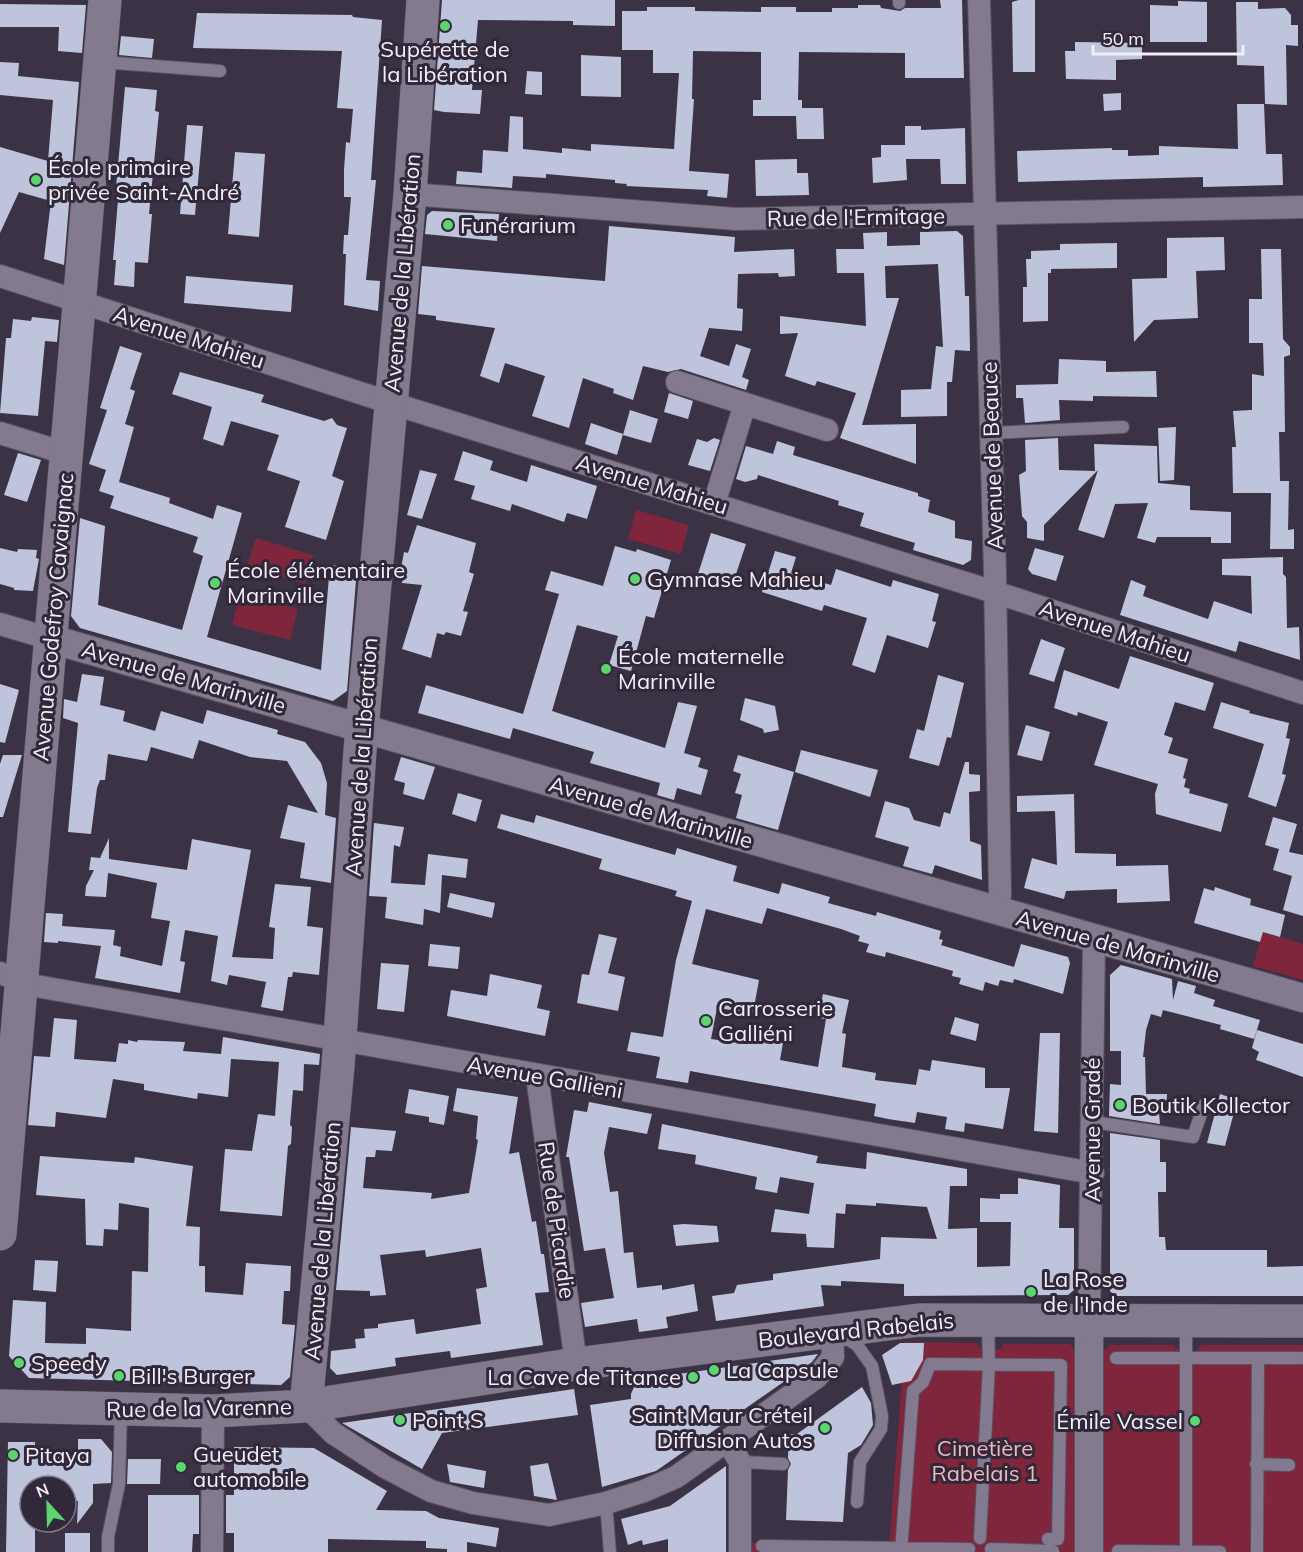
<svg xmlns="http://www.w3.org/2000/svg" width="1303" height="1552" font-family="Mulish,sans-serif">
  <rect width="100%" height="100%" fill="#3b3345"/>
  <path fill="#7f263c" d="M636,510L689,525L681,554L628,539Z
    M256,538L313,555L305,584L247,567Z
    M240,594L298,609L290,640L232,625Z
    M1263,932L1303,944V980L1253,966Z
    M905,1342L976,1343L982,1350L1001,1349L1003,1344H1070L1075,1350V1552H751V1543L889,1546Z
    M1110,1345H1174L1176,1349L1195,1351L1202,1345H1303V1552H1103L1104,1350Z"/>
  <path fill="#bec4db" d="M442,0H615V26L573,25V21L478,20L472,90H482L480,114L444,112L434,110Z
    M940,0H962L964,78H905V53L799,52L798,100H802V108H823L824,139H797L796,116H753V100H761V52L693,51L692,99H694L689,171L729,174L727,198L707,196L708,190L626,186L627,184L615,183V180L546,174V178L513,176L512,188L456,184L457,171L482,173L483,150L508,152L510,116L523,117V149L562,153V148L591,151V144L674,149L679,73H653V50H622V11H647V7H695V11L761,12V7H796V12H832V8H858V5H880L881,8L900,11L905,8H941Z
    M1019,0H1035V72H1013L1012,2Z
    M1178,1L1207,2V42H1150V5L1178,6Z
    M1236,2H1258V9L1285,8L1291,15V25H1298V46L1286,45L1287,105L1265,104L1264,66L1237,65Z
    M0,4L86,5L82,53L58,51L59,27H0Z
    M197,13L352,15L353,17L382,20L371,180H376L366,280L380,281L378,311L344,305L346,254H343L344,235H348L351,197H344V170L346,142L350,143L353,109L337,108L342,51L193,48Z
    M121,36L154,39L152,58L119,55Z
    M1075,42L1142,43V59L1116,60V80L1066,79L1065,51H1075Z
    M581,55L621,57V97L581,96Z
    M0,62L19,63L18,76L79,82L64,265L44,259L51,201L19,192L0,233V147L48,161L53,100L0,95Z
    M527,71L542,72V95L525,94Z
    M125,87L157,90L155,111L159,112L149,214H152L148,263L135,262L134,287L114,285L116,260H113L119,188H116Z
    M1121,93V110L1104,111L1103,94Z
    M1237,104H1264L1266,154H1282L1283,185L1203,187V177L1018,182L1017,151L1112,148V150H1128V156L1159,155V146L1238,149Z
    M187,125L203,126L195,215L180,214Z
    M905,126H921V130L965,128L966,184H941L940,159H906L907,180L873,183L872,158L881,157V145H905Z
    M235,152L265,154L259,237L228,234Z
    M797,159V173H808L809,195L756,196L755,160Z
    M432,211L499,214L497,241L425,234L427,215Z
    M609,226L735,237L734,252L794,249L795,276L779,277L778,273L738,274L737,308L743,309L742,331L709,328L700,356L729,366L736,344L751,349L742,377L749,380L746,390L681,369L668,372L643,366L633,400L613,393L614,389L583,378L569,428L532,416L545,376L505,363L499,383L480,376L495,328L436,320V316L418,314L422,266L605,281Z
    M957,231L963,236L965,296H969L970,351L955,350L952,382H947V416L901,417V390L931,389L936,346L943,347L938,264L885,266L886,298H899L862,425L916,424V464L840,438L856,393L817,381L815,386L785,376L798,333L780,334V316L866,326L864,273H837L836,249H864L863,233L887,232V246L920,245V232Z
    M1224,237L1225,270L1196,271L1198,318L1154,320L1134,342L1132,279L1167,278V238Z
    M1117,243V268L1051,269V273H1048V321L1023,322V287H1027L1026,259H1031V251L1060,250V244Z
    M1261,249H1281L1283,339L1290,347V355L1284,357L1285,432H1279L1280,481H1289L1288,530L1294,529V549H1270L1271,493H1233L1232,447H1236L1233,411L1252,410V374L1264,376L1263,343H1249V299H1262Z
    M186,276L293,285L291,312L184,303Z
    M32,317L59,320L57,342L45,341L38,416L0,413L6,338H11L13,319L31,321Z
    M120,346L142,353L130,389L135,391L125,424L134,427L119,482L170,498L169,503L213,519L217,505L242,513L207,637L321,670L330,565L357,568L347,691L333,701L80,628L71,616L80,518L105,526L98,605L182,630L203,556L193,552L198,537L110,508L114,496L99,491L106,470L89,464L107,410L100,408Z
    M1059,359L1106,361V372L1156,371L1157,397L1093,396V401L1059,400L1060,420L1025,423L1023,398H1016V385L1058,384Z
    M180,372L264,395L261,402L324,421L332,418L337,425L347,428L332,476L344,481L326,540L285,527L300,481L267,470L279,435L231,421L223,446L203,439L212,407L172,394Z
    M669,393L693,401L688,419L664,412Z
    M630,410L658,419L651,443L623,435Z
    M591,423L623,434L617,455L585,444Z
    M1176,427L1174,480L1160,481L1158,428Z
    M714,438L720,440L710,471L688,465L697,439L707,442Z
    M1058,438L1059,470L1095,471L1094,444L1157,446L1158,483L1190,486V510L1231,512V543H1211V537H1157L1155,543L1137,538L1148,503L1115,504L1104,538L1078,530L1098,470L1044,525V541L1027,538V522L1022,516L1019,475L1026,471L1025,440Z
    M777,441L795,447L793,455L918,493V496L930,500L928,512L955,521V538L972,541L971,560L963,565L913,550L915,543L860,526L864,513L838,505L839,501L758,475L757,479L745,482L736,479L746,446L773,454Z
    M463,451L493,461L490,470L527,482L531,465L597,486L587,519L567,513L564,522L512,504L510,511L471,499L475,486L454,480Z
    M18,453L41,460L27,502L4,495Z
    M420,470L437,474L422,519L407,515Z
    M417,525L476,543L469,572L474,574L463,611L468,612L461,636L446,632L444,635L437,633L431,658L402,649L422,585L402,583L403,574H400L404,552L408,553Z
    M711,533L746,544L732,586L698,574Z
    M615,546L636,552L637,549L671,560L654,618L646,616L631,671L609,665L618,636L577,625L552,711L665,748L678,702L697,706L684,753L701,758L698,767L708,770L701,795L677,788L674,800L657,795L660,783L590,763L594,752L513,728L510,739L418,713L426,685L523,714L559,594L545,590L551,571L603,586Z
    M0,548L17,552L18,549L37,550L36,558L39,559L33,591L14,590V588L0,584Z
    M1035,548L1064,556L1056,581L1032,574L1028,569Z
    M775,551L796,557L791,573L831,585L836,569L891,587L893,580L939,594L932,621L936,622L928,648L887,635L875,673L852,665L867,618L824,605L822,611L762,592Z
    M1283,557V574L1286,577L1287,628L1299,627L1300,660L1239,641L1236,652L1120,615L1131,580L1146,586L1143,596L1208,619L1214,601L1252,614L1251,576L1222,575V559Z
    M1041,639L1065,648L1054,682L1029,674Z
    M1130,656L1214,683L1205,711L1175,702L1164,735L1173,738L1168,753L1188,759L1183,778L1186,779L1184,787L1190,789L1189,793L1228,804L1221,832L1156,814L1155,794L1158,784L1094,765L1108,722L1078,712L1077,716L1054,708L1064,670L1119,689Z
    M82,674L104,677L100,705L125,711L123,721L155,731L161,711L203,724L207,710L278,730L277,734L305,742L321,763L327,783L325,815L336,818L331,883L300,878L305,843L280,838L288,805L318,813L287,761L250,757L199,740L193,759L151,747L147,761L108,754L105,780H100L97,788L91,834L68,832L78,723L63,718L64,699L77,702Z
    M938,675L964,683L951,738L947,737L939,766L909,758L917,729L924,731Z
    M0,684L19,690L5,743L0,742Z
    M745,698L775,706L779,730L764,733L763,729L740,720Z
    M1221,702L1250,711L1249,713L1289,723L1286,738L1290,739L1282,774L1286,775L1276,807L1248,797L1264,744L1213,728Z
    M1026,725L1050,732L1042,761L1017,755Z
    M801,750L878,770L870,797L795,772Z
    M3,755H22L3,817H0V764Z
    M738,755L794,772L778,830L736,818L742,795L735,793L741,774L733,771Z
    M401,757L435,767L424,800L403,794L405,783L394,780Z
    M965,762H969V774L980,775V791L969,792L970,841L981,845L982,880L935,865L932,874L903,866L909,847L875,837L885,801L909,808L914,820L940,827L944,812L950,814Z
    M458,793L482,800L476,822L452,814Z
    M1074,794L1075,853L1116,854V866L1168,865L1170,901L1117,903V889L1066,891L1064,899L1024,888L1032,858L1057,865L1055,811L1017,812V796Z
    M501,814L534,823L536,815L675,855L677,848L693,853L737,866L733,881L779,894L782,883L830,897L828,903L876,916L877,912L941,931L939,939L943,940L941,945L1014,967L1021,944L1068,957L1070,963L1063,994L1014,979L1013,983L1000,980L998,986L985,982L983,991L959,984L961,978L952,976L953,971L886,952L885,957L866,952L869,944L858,941L860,936L841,929L767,908L762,924L706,909L692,964L759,980L753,1013L717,1008L711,1039L748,1044L749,1036L783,1043L780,1060L818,1067L826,1019L818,1018L823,994L849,1000L842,1033L846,1034L842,1067L876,1073L875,1080L916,1085L919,1069L930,1071L932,1060L985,1068V1088H1010L1003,1129L965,1123L964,1132L945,1129L947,1117L917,1112L915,1123L888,1119L874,1116L876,1104L690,1071L688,1083L656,1078L660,1057L627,1051L631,1032L663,1037L676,960L692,901L675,896L677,891L599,869L602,859L497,828Z
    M1273,817L1297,824L1289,852L1303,855V916L1283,910L1292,876L1273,870L1279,849L1265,845Z
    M374,823L404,827L400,847L394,845L391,883L425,885L428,854L468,859L466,878L442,875L440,913L424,909L423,925L385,918L387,897L369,896Z
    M109,838V859L187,870L192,839L251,850L232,957L273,959L275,928L269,927L275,884L311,887L307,926L323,928L319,975L293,972L292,977H288L283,1011L261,1007L266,982L229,975L227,985L211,981L218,936L185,930L180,961L185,962L180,993L95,978L101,946L58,941V943L44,942L46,913L63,914L62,926L115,930L113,945L121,947L120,956L162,966L170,921L151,918L157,883L108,873L106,897L85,896L86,886L94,870H89L91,857L100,858Z
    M1215,887L1251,899L1250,905L1285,915L1280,937L1263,932L1260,942L1194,923L1204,888L1214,891Z
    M450,893L495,903L492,918L447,907Z
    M599,934L617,938L608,973L625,977L618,1011L577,1003L582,974L589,975Z
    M430,944L460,947L458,969L428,966Z
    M381,963L409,965L404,1012L377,1009Z
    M1121,965L1172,979L1173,1000L1178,981L1196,986L1194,993L1215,1000L1213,1006L1260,1020L1254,1039L1220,1029L1221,1025L1163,1010L1161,1017L1151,1014L1146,1030L1143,1057H1145L1146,1094H1167L1166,1113H1159L1160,1124L1109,1116L1110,1084L1121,1085V1051H1110V975Z
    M490,974L542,985L537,1008L550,1011L545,1036L447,1016L451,990L487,996Z
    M955,1017L979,1024L976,1041L950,1034Z
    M54,1018L77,1020L74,1059L116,1062L119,1043L128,1044V1040L137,1042L138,1040L185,1042L183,1051L221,1054L223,1037L320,1054L319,1065L304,1064L303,1091L293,1090L290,1125L292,1127L291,1144L288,1146L282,1216L220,1211L225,1149L252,1151L258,1114L275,1116L279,1062L231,1059L228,1097L198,1093L197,1099L144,1090V1084L113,1079L106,1118L56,1112L55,1127L28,1125L34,1056L50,1057Z
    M1257,1030L1303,1044V1077L1256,1060L1259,1052L1252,1048Z
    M1040,1033H1060L1058,1133L1034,1131Z
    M457,1088L518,1097L509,1154L519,1152L532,1222L536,1221L541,1254H544L549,1292L535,1293L543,1345L451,1358L450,1351L395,1358L396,1366L337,1375L330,1368L331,1351L356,1348L355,1339L365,1338L364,1329L378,1328V1324L414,1319L416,1334L481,1324L476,1289L487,1287L481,1248L426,1257L425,1250L380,1255L386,1295L370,1296V1291L336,1290L351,1127L396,1131L392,1151L376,1150L375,1157H366L363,1188L432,1193L431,1199L469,1193L478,1140L476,1139L478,1116L453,1111Z
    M409,1089L449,1096L444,1125L429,1122V1117L405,1113Z
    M1220,1094L1235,1099L1234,1104L1236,1105L1225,1146L1207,1143Z
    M589,1102L652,1114L647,1134L609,1127L604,1153L610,1192L618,1191L624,1253L633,1252L637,1288L662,1285V1290L694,1284L698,1311L666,1317L668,1328L639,1332L637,1319L585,1327L581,1303L614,1298L605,1248L584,1251L569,1157H566L574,1110L587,1112Z
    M662,1124L818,1156L816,1163L866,1169L867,1152L967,1169V1186H950L948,1229L977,1228V1267L1010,1266L1011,1222H980V1198L1000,1199V1194H1018V1178L1060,1185L1059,1228H1074V1290L1068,1295L904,1296V1284L841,1281V1286L821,1285L824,1306L716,1321L712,1296L734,1293L737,1285L773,1280V1274L880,1259L881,1237L937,1239L927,1207L876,1203V1206L846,1204L845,1214L836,1213L834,1248L807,1247L806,1234L771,1232L775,1209L809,1214L814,1183L780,1177L777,1193L755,1189L757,1177L695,1164L696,1155L658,1149Z
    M1110,1133L1160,1140V1162H1166V1192H1158L1159,1237H1165L1166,1250H1267V1267L1303,1266V1296H1115L1110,1291Z
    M40,1156L134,1163L135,1157L193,1166L186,1226L200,1227L199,1266H205V1292L243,1295L246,1263L291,1266L290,1291H284L282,1324L295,1325L290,1377L281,1385L29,1378L9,1356L13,1300L46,1302L45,1343L86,1344V1328L131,1331L132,1271L148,1272L149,1208L119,1203L118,1230L104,1229L103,1246L86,1245L85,1199L36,1195Z
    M684,1224L717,1226L719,1242L676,1246L673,1225Z
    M35,1260L58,1261L56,1292L33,1290Z
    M900,1343H924L923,1360L911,1381L892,1385L882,1355Z
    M818,1354L812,1362L656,1471L602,1487L590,1405L631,1399V1394L637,1380Z
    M862,1387L871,1403L873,1425L861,1445L848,1453L843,1522L786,1520L788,1470L791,1464L788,1458L789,1434H797Z
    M574,1389L578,1415L442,1433L422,1469L342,1423Z
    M78,1439H101L112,1452L111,1483L93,1484V1503L77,1524L78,1501L66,1500V1486H30V1522H35V1552H6L8,1442H35V1456L78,1457Z
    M234,1447L314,1448L387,1491L376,1510L426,1511L439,1518L499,1528L496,1547L467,1542V1552H447V1549L426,1548V1541L328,1539V1552H234V1533H226V1495H234Z
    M128,1459H161L160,1484H127Z
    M548,1463L557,1500L534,1496L530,1466Z
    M447,1464L486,1471L484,1488L450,1482Z
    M726,1466V1552H668V1539L643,1545L642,1540L628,1545L621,1519L670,1506Z
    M148,1495H199V1534H193L192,1552H148Z
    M65,1533H90V1552H65Z"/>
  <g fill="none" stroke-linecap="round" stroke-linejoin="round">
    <defs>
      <path id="service" d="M899,3V0
        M102,62L220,71
        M991,433L1123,427
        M1093,1122L1193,1137L1204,1105
        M1186,1322V1552
        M844,1337L857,1345L872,1366L882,1416L881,1429L860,1462L857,1502
        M1116,1358H1301
        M740,1462L783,1464
        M1256,1464L1289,1465
        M606,1503L610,1552
        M980,1538L989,1365L988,1320
        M762,1546L969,1549
        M991,1549L1053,1551
        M1118,1551L1220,1552
        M108,1552V1537L119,1484L121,1410
        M901,1552L913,1391L923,1382L930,1364L1061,1365L1058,1539H1048
        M1257,1552L1258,1358"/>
      <path id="minor" d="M979,0L995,573L1000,894L997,912
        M410,194L736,219L1303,207
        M0,276L391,403L1013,598L1303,693
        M677,382L827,430
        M0,433L68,454
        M714,504L745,404
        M0,624L51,639
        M0,973L36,986L1093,1173
        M537,1076L576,1364
        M1089,1321L1094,939
        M306,1406L333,1433L385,1467L431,1491L473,1503L549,1515L606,1503L644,1491L676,1477L817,1377L833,1357L832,1329
        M727,1441L740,1462V1552
        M212,1552L213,1411"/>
      <path id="tertiary" d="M51,639L1303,998
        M1089,1552V1321"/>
      <path id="secondary" d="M0,1234L105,0
        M0,1406L213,1411L306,1406L576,1364L919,1320L1303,1321
        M306,1406L338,1066L360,751L410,194L423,0"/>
    </defs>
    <use href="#service" stroke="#585261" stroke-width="14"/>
    <use href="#minor" stroke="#585261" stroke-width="24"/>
    <use href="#tertiary" stroke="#585261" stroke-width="30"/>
    <use href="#secondary" stroke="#585261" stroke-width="34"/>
    <use href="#service" stroke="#837a8f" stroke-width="12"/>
    <use href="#minor" stroke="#837a8f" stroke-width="22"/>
    <use href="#tertiary" stroke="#837a8f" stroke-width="28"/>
    <use href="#secondary" stroke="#837a8f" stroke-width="33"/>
  </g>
  <g fill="#5bd56e" stroke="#31293a" stroke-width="2">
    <circle cx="445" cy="26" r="6"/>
    <circle cx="36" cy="180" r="6"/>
    <circle cx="448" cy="225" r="6"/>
    <circle cx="635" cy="579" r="6"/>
    <circle cx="215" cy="583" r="6"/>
    <circle cx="606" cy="669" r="6"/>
    <circle cx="706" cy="1021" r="6"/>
    <circle cx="1120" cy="1105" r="6"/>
    <circle cx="1031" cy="1292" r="6"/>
    <circle cx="19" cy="1363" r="6"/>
    <circle cx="714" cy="1370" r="6"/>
    <circle cx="119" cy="1376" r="6"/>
    <circle cx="693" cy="1377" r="6"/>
    <circle cx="400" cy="1420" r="6"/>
    <circle cx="1195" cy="1421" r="6"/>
    <circle cx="825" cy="1428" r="6"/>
    <circle cx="13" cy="1455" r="6"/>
    <circle cx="181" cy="1467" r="6"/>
  </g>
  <g text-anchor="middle" stroke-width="6" stroke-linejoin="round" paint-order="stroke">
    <g font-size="22" fill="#f3eef9" stroke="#31293a" text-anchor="start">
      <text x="445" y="57" text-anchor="middle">Supérette de<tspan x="445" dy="25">la Libération</tspan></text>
      <text x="48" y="175">École primaire<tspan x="48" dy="25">privée Saint-André</tspan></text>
      <text x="460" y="233">Funérarium</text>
      <text x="227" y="578">École élémentaire<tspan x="227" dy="25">Marinville</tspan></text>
      <text x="647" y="587">Gymnase Mahieu</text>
      <text x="618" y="664">École maternelle<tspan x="618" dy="25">Marinville</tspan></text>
      <text x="718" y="1016">Carrosserie<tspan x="718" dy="25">Galliéni</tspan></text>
      <text x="1132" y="1113">Boutik Kollector</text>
      <text x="1043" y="1287">La Rose<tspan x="1043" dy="25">de l'Inde</tspan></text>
      <text x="31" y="1371">Speedy</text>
      <text x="726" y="1378">La Capsule</text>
      <text x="131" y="1384">Bill's Burger</text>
      <text x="681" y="1385" text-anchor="end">La Cave de Titance</text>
      <text x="813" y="1423" text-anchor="end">Saint Maur Créteil<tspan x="813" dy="25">Diffusion Autos</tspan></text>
      <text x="412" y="1428">Point S</text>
      <text x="1183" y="1429" text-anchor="end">Émile Vassel</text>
      <text x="193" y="1462">Gueudet<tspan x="193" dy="25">automobile</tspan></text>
      <text x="25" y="1463">Pitaya</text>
    </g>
    <g font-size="22" fill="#f3eef9" stroke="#31293a">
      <text transform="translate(856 217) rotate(-1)" y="8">Rue de l'Ermitage</text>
      <text transform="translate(402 273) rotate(-85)" y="8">Avenue de la Libération</text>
      <text transform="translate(189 337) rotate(18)" y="8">Avenue Mahieu</text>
      <text transform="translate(992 456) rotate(-92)" y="8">Avenue de Beauce</text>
      <text transform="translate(652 484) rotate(17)" y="8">Avenue Mahieu</text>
      <text transform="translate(53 617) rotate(-85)" y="8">Avenue Godefroy Cavaignac</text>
      <text transform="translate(1115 631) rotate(18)" y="8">Avenue Mahieu</text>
      <text transform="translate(184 677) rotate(16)" y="8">Avenue de Marinville</text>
      <text transform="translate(361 757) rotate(-86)" y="8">Avenue de la Libération</text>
      <text transform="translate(651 812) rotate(16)" y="8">Avenue de Marinville</text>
      <text transform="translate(1118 946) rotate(16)" y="8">Avenue de Marinville</text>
      <text transform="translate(545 1077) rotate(10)" y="8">Avenue Gallieni</text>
      <text transform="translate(1092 1130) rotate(-90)" y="8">Avenue Gradé</text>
      <text transform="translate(557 1220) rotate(82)" y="8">Rue de Picardie</text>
      <text transform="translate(322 1241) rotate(-85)" y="8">Avenue de la Libération</text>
      <text transform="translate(856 1330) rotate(-6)" y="8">Boulevard Rabelais</text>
      <text transform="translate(199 1408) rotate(-1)" y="8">Rue de la Varenne</text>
    </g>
    <g font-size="22" fill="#eeb8bf" stroke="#31293a">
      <text x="985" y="1456">Cimetière<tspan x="985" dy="25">Rabelais 1</tspan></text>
    </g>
  </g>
  <g transform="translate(48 1504) rotate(338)"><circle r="28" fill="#31293a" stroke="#7f7886" stroke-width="1.5"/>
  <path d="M0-4.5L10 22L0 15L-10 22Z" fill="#5bd56e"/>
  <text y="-9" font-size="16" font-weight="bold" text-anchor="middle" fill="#f3eef9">N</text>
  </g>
  <path d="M1093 45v9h150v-9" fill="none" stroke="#f3eef9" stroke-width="3"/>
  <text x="1102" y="45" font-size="18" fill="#f3eef9" stroke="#31293a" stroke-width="4.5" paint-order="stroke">50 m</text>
</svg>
